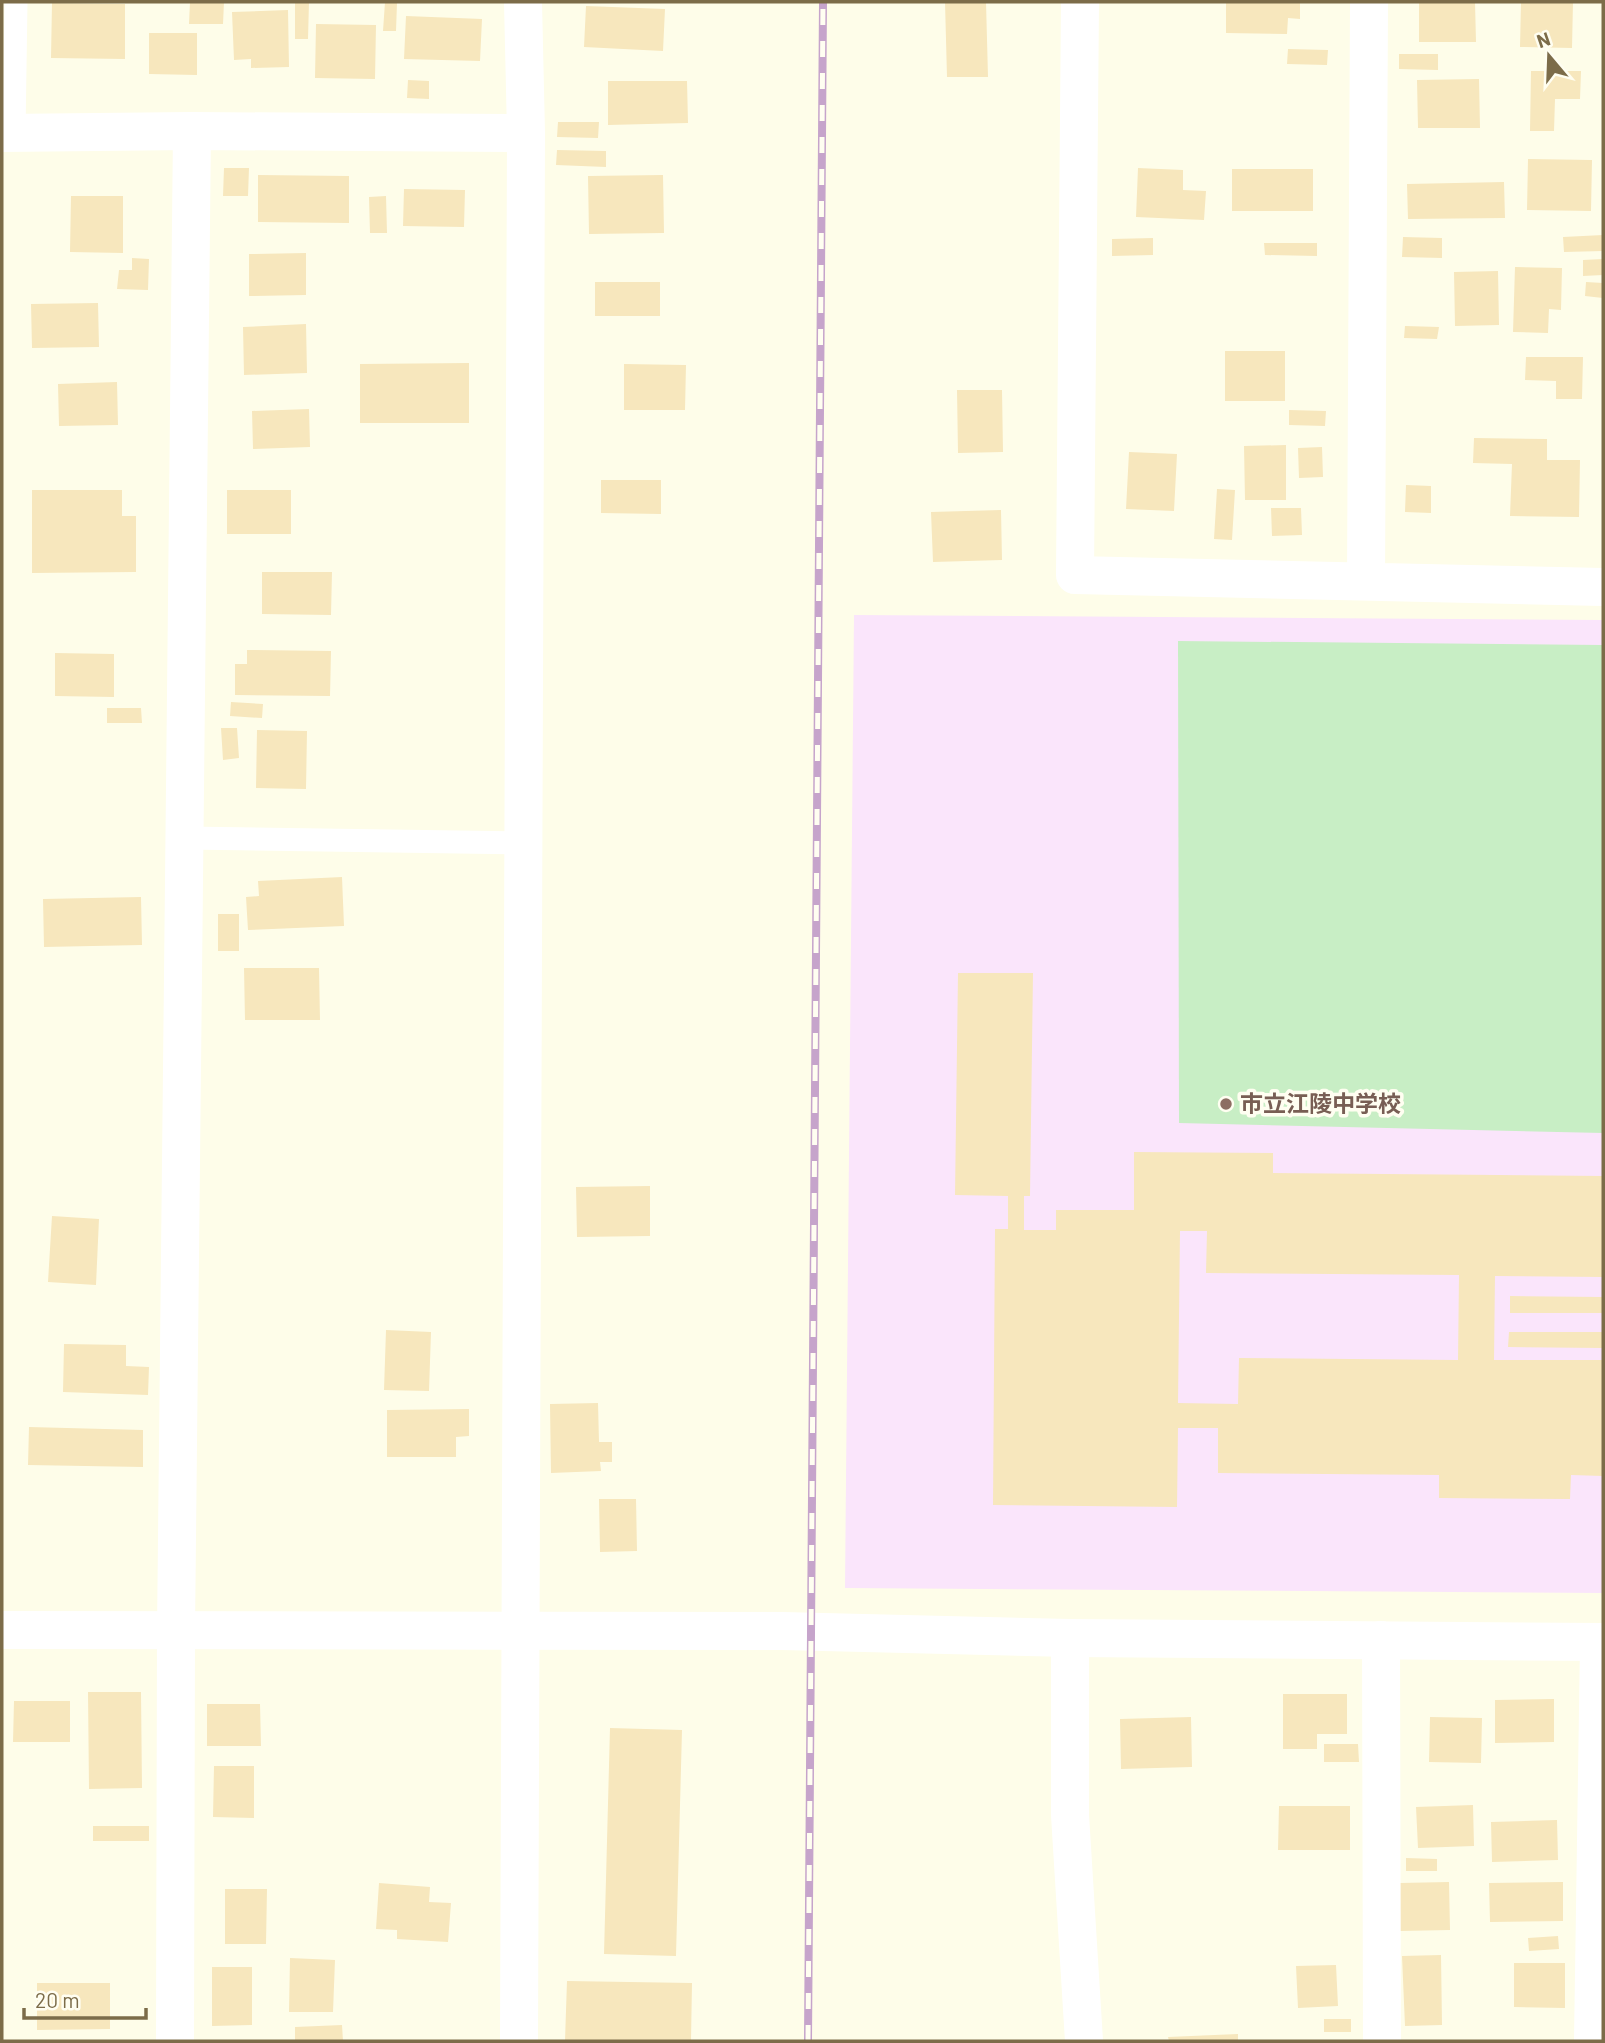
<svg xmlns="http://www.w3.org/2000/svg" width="1605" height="2043" font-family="Barlow,'Noto Sans JP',sans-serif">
  <rect width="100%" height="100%" fill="#fefde9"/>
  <path fill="#fae5fb" d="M854,615L1603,620V1593L845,1588Z"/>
  <path fill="#c8eec5" d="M1178,641L1603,645V1133L1179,1123Z"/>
  <path fill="#f7e7bd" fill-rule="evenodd" d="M190,2H224L223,24H189Z
    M295,2H309L308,39H295Z
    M385,2L397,3L396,31H383Z
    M945,2H986L988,77H947Z
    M1226,2H1300V19L1288,18L1287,34L1226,33Z
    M1419,2H1475L1476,42H1419Z
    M1521,2H1573L1572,48L1520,47Z
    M52,3L125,4V59L51,58Z
    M586,6L665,9L663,51L584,47Z
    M288,10L289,67L251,68V59L234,60L232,12Z
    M406,16L482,19L480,61L404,59Z
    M316,24L376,25L375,79L315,78Z
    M149,33H197V75L149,74Z
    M1288,49L1328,50L1327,65L1287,64Z
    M1399,54H1438V70L1399,69Z
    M1531,71H1581L1580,99H1555L1554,131H1530Z
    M1479,79L1480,128H1418L1417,80Z
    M408,80L429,81V99L407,98Z
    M608,81H687L688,123L608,125Z
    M558,122H599L598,138L557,137Z
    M557,150L606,151V167L556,165Z
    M1528,159L1592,160L1591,211L1527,210Z
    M224,168H249L248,196H223Z
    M1138,168L1183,170V190L1206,191L1204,220L1136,217Z
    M1232,169H1313V211H1232Z
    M258,175L349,176V223L258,222Z
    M663,175L664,233L589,234L588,176Z
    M1504,182L1505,218L1408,219L1407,184Z
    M404,189L465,190L464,227L403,226Z
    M71,196H123V253L70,252Z
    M386,196L387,233H370L369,197Z
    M1603,235V251L1564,252L1563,237Z
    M1403,237L1442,238V258L1402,257Z
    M1153,238V255L1112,256V239Z
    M1264,243H1317V256L1265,255Z
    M306,253V295L249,296V254Z
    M132,258L149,259L148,290L117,289L119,270H132Z
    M1603,259V275L1583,276V260Z
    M1515,267L1562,268L1561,310L1549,309L1548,333L1513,332Z
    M1498,271L1499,325L1455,326L1454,272Z
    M595,282H660V316H595Z
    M1586,282L1603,283V298L1585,296Z
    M98,303L99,347L32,348L31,304Z
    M306,324L307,373L244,375L243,327Z
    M1405,326L1439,327L1437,339L1404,338Z
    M1225,351H1285V401H1225Z
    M1526,357H1583L1582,399H1556V381L1525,380Z
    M469,363V423H360V364Z
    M624,364L686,365L685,410H624Z
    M117,382L118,425L59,426L58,384Z
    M957,390H1002L1003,452L958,453Z
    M309,409L310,447L253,449L252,411Z
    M1289,410L1326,411L1325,426L1289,425Z
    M1474,438L1547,439V460H1580L1579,517L1510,516L1512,464L1473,463Z
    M1286,445V500H1245L1244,446Z
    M1322,447L1323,477L1299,478L1298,448Z
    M1129,452L1177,454L1174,511L1126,509Z
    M601,480H661V514L601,513Z
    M1406,485L1431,486V513L1405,512Z
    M1217,489L1235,490L1232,540L1214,539Z
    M32,490H122V516H136V572L32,573Z
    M227,490H291V534H227Z
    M1271,508H1301L1302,535L1272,536Z
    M1001,510L1002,560L933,562L931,512Z
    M262,572H332L331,615L262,614Z
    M247,650L331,651L330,696L235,695V664H247Z
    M55,653L114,654V697L55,696Z
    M231,702L263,704L262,718L230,716Z
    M107,708H141L142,723H107Z
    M221,728H237L239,758L223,760Z
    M257,730L307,731L306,789L256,788Z
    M342,877L344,926L248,930L246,897L259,896L258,881Z
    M141,897L142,945L44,947L43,899Z
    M218,914H239V951H218Z
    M244,968H319L320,1020H245Z
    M958,973H1033L1030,1196H1024V1230H1056V1210H1134V1152L1273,1153V1173L1603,1176V1277L1495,1276L1494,1360H1603V1476L1571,1475L1570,1499L1439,1498V1475L1218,1473V1428H1178L1177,1507L993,1505L995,1229H1008V1196L955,1195ZM1180,1231H1207L1206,1273L1459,1275L1458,1360L1239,1358L1238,1404L1178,1403Z
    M650,1186V1236L577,1237L576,1187Z
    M52,1216L99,1219L96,1285L48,1282Z
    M1510,1296L1603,1297V1313H1510Z
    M386,1330L431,1332L429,1391L384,1390Z
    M1509,1332H1603V1348L1508,1347Z
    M64,1344L126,1345V1366L149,1367L148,1395L63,1392Z
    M598,1403L599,1442H612V1462H600L601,1471L551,1473L550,1404Z
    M469,1409V1436L456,1437V1457H387V1410Z
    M29,1427L143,1430V1467L28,1465Z
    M599,1499H636L637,1551L600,1552Z
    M88,1692H141L142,1788L89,1789Z
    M1283,1694H1347V1734H1317V1749H1283Z
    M1554,1699V1742L1495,1743V1700Z
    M14,1701H70V1742H13Z
    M207,1704H260L261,1746H207Z
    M1191,1717L1192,1767L1121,1769L1120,1719Z
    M1430,1717L1482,1718L1481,1763L1429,1762Z
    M610,1728L682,1730L676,1956L604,1954Z
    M1324,1744H1358L1359,1762H1324Z
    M214,1766H254V1818L213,1817Z
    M1473,1805L1474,1846L1418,1848L1416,1807Z
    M1279,1806H1350V1850H1278Z
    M1557,1820L1558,1860L1492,1862L1491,1822Z
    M93,1826H149V1841H93Z
    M1406,1858L1437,1859V1871H1406Z
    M1449,1882L1450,1930L1400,1931V1883Z
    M1563,1882V1921L1490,1922L1489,1883Z
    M379,1883L430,1887L429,1902L451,1903L448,1942L397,1939V1930L376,1929Z
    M225,1889H267L266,1944H225Z
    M1558,1936L1559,1949L1529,1951L1528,1938Z
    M1441,1955L1442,2025L1405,2026L1402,1956Z
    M290,1958L335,1960L333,2012H289Z
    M1514,1963H1565V2008L1514,2007Z
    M1336,1965L1338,2006L1298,2008L1296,1966Z
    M212,1967H252V2025L212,2026Z
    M567,1981L692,1983L691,2041H565Z
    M37,1983H110V2029L37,2030Z
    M1324,2019H1351V2032H1324Z
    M342,2025L343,2041H295V2027Z
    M1238,2034V2041H1169L1168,2037Z"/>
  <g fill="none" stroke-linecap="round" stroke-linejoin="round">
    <path stroke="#fff" stroke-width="23" d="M14,133L16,2
      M185,838L526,843"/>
    <path stroke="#fff" stroke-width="38" d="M523,2L526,133
      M1080,2L1075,575L1603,587
      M2,133L192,131L526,133L519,2041
      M1366,581L1369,2
      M1070,1638V1815L1084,2041
      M1381,1640L1382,2041
      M175,2041L176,1631L192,131
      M1593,2041L1599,1642"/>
    <path stroke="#fff" stroke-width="38" d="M2,1630L782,1631L1070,1638L1603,1642"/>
    <defs>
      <path id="rail" d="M808,2041L823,2"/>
    </defs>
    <use href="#rail" stroke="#c6a4cb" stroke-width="8"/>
    <use href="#rail" stroke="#fffef1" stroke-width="5" stroke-dasharray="16" stroke-linecap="butt"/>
  </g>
  <circle fill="#8d6e63" stroke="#fffef1" stroke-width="2.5" cx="1226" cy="1104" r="7"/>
  <g text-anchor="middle" stroke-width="7" stroke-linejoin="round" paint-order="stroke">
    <g font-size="23" font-weight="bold" fill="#785e54" stroke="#fffef1" text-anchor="start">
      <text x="1240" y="1112">市立江陵中学校</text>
    </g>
  </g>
  <rect width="1605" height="2043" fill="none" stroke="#7c6c49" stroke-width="7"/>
  <g transform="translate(1549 56) rotate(341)" stroke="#fffef1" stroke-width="5" paint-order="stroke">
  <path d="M0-5L12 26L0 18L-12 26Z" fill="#7c6c49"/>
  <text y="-10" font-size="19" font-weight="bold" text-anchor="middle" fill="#7c6c49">N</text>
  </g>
  <path d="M24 2008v10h122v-10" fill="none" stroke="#7c6c49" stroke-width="3.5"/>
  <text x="35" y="2008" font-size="21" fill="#7c6c49" stroke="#fffef1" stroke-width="5" paint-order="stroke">20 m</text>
</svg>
